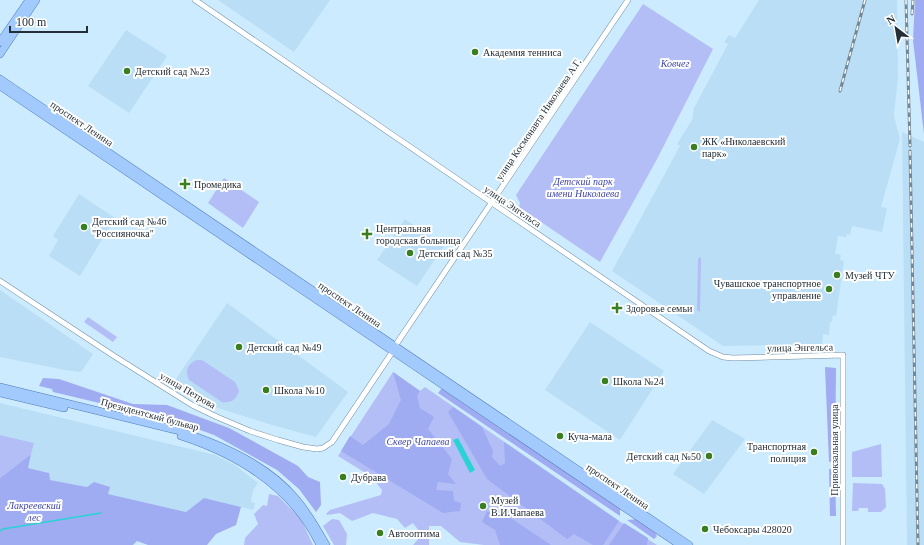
<svg xmlns="http://www.w3.org/2000/svg" width="924" height="545" font-family="Georgia,serif">
  <rect width="100%" height="100%" fill="#cdebff"/>
  <path fill="#badef5" d="M218,0H330L294,52Z
    M759,0H897L898,76L894,116L900,139L881,207L887,208L882,232L852,226L850,235L847,234L846,237L838,236L835,254L841,255L840,260L844,261L836,316L833,315L832,322H830L829,335L823,334L822,344L723,346L612,271L680,146L677,144L692,120L694,108L728,44L724,42L729,35L735,38Z
    M126,30L167,56L129,113L88,86Z
    M902,132L924,142V545H907Z
    M79,194L115,218L80,276L49,256L58,240L53,236Z
    M405,219L444,246L417,286L377,260Z
    M0,290L93,354L81,372L65,370L0,357Z
    M227,303L348,392L316,437L272,425L215,407L174,382Z
    M590,322L664,371L620,440L545,390Z
    M0,403L215,455L235,465L258,483L253,490L251,502L255,503L253,510L204,498L186,512L108,494L87,487L49,480V473L28,468L33,443L0,435Z
    M712,420L745,439L704,494L673,474Z"/>
  <path fill="#b3bef7" d="M643,4L713,49L656,161L600,262L519,207L520,203L516,195Z
    M224,178L259,202L243,228L208,203Z
    M700,257L701,259L700,312L697,310L698,259Z
    M88,317L117,337L113,342L84,322Z
    M197,360H202L235,382L239,391C236,400 232,403 222,402L189,380C185,371 187,364 197,360Z
    M393,372L420,391L425,387L619,521L657,545H484L460,542L441,526H429V545H413L422,535L413,523L405,528L397,519L373,513L352,521L340,513L327,515L326,514L330,510L381,495L382,490L372,477L338,456Z
    M0,435L34,443L31,454L0,478Z
    M881,444L882,477H852V452Z
    M853,483L882,484L885,489L886,507L881,512H868V508H859L858,511H852Z
    M269,494L278,496L301,519L313,545H244L245,538L258,524L254,514L263,505L267,506Z
    M332,519L339,520L347,534L346,545H334L323,526Z"/>
  <path fill="#9facf2" d="M915,0H924V134L913,40Z
    M825,367L836,368L835,461L829,462Z
    M393,372L420,391L417,396L420,408L434,417L428,429L452,459L448,474L456,484L438,482L436,490L453,491L454,501L461,503L460,511L443,513L341,451L350,436L363,445L389,424L401,400Z
    M43,378L59,379L133,404L167,405L229,428L298,466L308,477L320,482L321,505L316,512L299,489L277,470L214,435L175,421L53,392L52,389L39,386Z
    M442,388L620,508V516L438,393Z
    M453,407L482,427L493,451L492,457L500,466L505,463L504,442L619,521L603,545H593L574,534L567,539L487,479L448,412Z
    M31,454L28,468L49,473L50,480L87,487L94,482L110,487L108,494L186,512L204,498L241,507L236,525L216,534L207,545H148L137,541L133,545H0V478Z
    M829,469H835L836,516H830Z
    M496,508L500,511L551,545H500L495,530L482,522L487,511L492,514Z
    M638,519L653,529L657,536L654,539L627,520Z
    M624,523L648,538L647,545H609Z"/>
  <path fill="#2ad2d6" d="M458,438L475,470L470,473L453,440Z"/>
  <g fill="none" stroke-linecap="round" stroke-linejoin="round">
    <path stroke="#2ad2d6" stroke-width="1.5" d="M0,531L3,529L101,513"/>
    <defs>
      <path id="minor" d="M195,0L709,351L723,357L733,358L843,355V545
        M0,281L114,356L192,405L217,417L250,431L278,440L303,447L317,449L323,448L332,442L393,351
        M395,346L628,0"/>
      <path id="major" d="M0,42L29,0
        M0,54L36,0
        M0,79L689,545
        M0,86L680,545
        M0,387L176,430C218,443 267,464 296,499C308,513 317,529 326,545
        M0,393L64,408
        M181,436C239,455 293,488 320,545"/>
    </defs>
    <use href="#minor" stroke="#708c9e" stroke-width="6"/>
    <use href="#major" stroke="#4e7cb7" stroke-width="8"/>
    <use href="#minor" stroke="#fff" stroke-width="5"/>
    <use href="#major" stroke="#a3cafd" stroke-width="7"/>
    <defs>
      <path id="rail" d="M906,0L910,146
        M912,14L913,0
        M840,91L865,0
        M910,151L918,545"/>
    </defs>
    <use href="#rail" stroke="#738795" stroke-width="3"/>
    <use href="#rail" stroke="#fff" stroke-width="1.5" stroke-dasharray="4.5" stroke-linecap="butt"/>
  </g>
  <g fill="#397e21" stroke="#fff" stroke-width="1.5">
    <circle cx="475" cy="52" r="4"/>
    <circle cx="127" cy="71" r="4"/>
    <circle cx="694" cy="147" r="4"/>
    <path d="M183 178h4v4h4v4h-4v4h-4v-4h-4v-4h4z"/>
    <circle cx="84" cy="227" r="4"/>
    <path d="M365 228h4v4h4v4h-4v4h-4v-4h-4v-4h4z"/>
    <circle cx="410" cy="253" r="4"/>
    <circle cx="837" cy="275" r="4"/>
    <circle cx="829" cy="289" r="4"/>
    <path d="M615 302h4v4h4v4h-4v4h-4v-4h-4v-4h4z"/>
    <circle cx="239" cy="347" r="4"/>
    <circle cx="605" cy="381" r="4"/>
    <circle cx="266" cy="390" r="4"/>
    <circle cx="560" cy="436" r="4"/>
    <circle cx="814" cy="452" r="4"/>
    <circle cx="709" cy="456" r="4"/>
    <circle cx="343" cy="477" r="4"/>
    <circle cx="483" cy="506" r="4"/>
    <circle cx="705" cy="529" r="4"/>
    <circle cx="380" cy="533" r="4"/>
  </g>
  <g text-anchor="middle" stroke-width="4" stroke-linejoin="round" paint-order="stroke">
    <g font-size="10" fill="#232e36" stroke="#fff" text-anchor="start">
      <text x="483" y="56">Академия тенниса</text>
      <text x="135" y="75">Детский сад №23</text>
      <text x="702" y="145">ЖК «Николаевский<tspan x="702" dy="12">парк»</tspan></text>
      <text x="194" y="188">Промедика</text>
      <text x="92" y="225">Детский сад №46<tspan x="92" dy="12">"Россияночка"</tspan></text>
      <text x="376" y="232">Центральная<tspan x="376" dy="12">городская больница</tspan></text>
      <text x="418" y="257">Детский сад №35</text>
      <text x="845" y="279">Музей ЧТУ</text>
      <text x="821" y="287" text-anchor="end">Чувашское транспортное<tspan x="821" dy="12">управление</tspan></text>
      <text x="626" y="312">Здоровье семьи</text>
      <text x="247" y="351">Детский сад №49</text>
      <text x="613" y="385">Школа №24</text>
      <text x="274" y="394">Школа №10</text>
      <text x="568" y="440">Куча-мала</text>
      <text x="806" y="450" text-anchor="end">Транспортная<tspan x="806" dy="12">полиция</tspan></text>
      <text x="701" y="460" text-anchor="end">Детский сад №50</text>
      <text x="351" y="481">Дубрава</text>
      <text x="491" y="504">Музей<tspan x="491" dy="12">В.И.Чапаева</tspan></text>
      <text x="713" y="533">Чебоксары 428020</text>
      <text x="388" y="537">Автооптима</text>
    </g>
    <g font-size="10" font-style="italic" fill="#3f46a9" stroke="#fff">
      <text x="675" y="67">Ковчег</text>
      <text x="583" y="185">Детский парк<tspan x="583" dy="12">имени Николаева</tspan></text>
      <text x="418" y="445">Сквер Чапаева</text>
      <text x="34" y="509">Лакреевский<tspan x="34" dy="12">лес</tspan></text>
    </g>
    <g font-size="10" fill="#232e36" stroke="#fff">
      <text transform="translate(538 119) rotate(-56)" y="4">улица Космонавта Николаева А.Г.</text>
      <text transform="translate(82 123) rotate(34)" y="4">проспект Ленина</text>
      <text transform="translate(513 206) rotate(34)" y="4">улица Энгельса</text>
      <text transform="translate(350 304) rotate(34)" y="4">проспект Ленина</text>
      <text transform="translate(800 347) rotate(-1)" y="4">улица Энгельса</text>
      <text transform="translate(188 390) rotate(30)" y="4">улица Петрова</text>
      <text transform="translate(150 414) rotate(15)" y="4">Президентский бульвар</text>
      <text transform="translate(834 450) rotate(-90)" y="4">Привокзальная улица</text>
      <text transform="translate(618 486) rotate(34)" y="4">проспект Ленина</text>
    </g>
  </g>
  <g transform="translate(896 28) rotate(329)" stroke="#ffffff" stroke-width="3" paint-order="stroke">
  <path d="M0-3L7 15L0 10L-7 15Z" fill="#232e36"/>
  <text y="-6" font-size="11" font-weight="bold" text-anchor="middle" fill="#232e36">N</text>
  </g>
  <path d="M10 26v6h77v-6" fill="none" stroke="#232e36" stroke-width="2"/>
  <text x="16" y="26" font-size="12" fill="#232e36" stroke="#ffffff" stroke-width="3" paint-order="stroke">100 m</text>
</svg>
